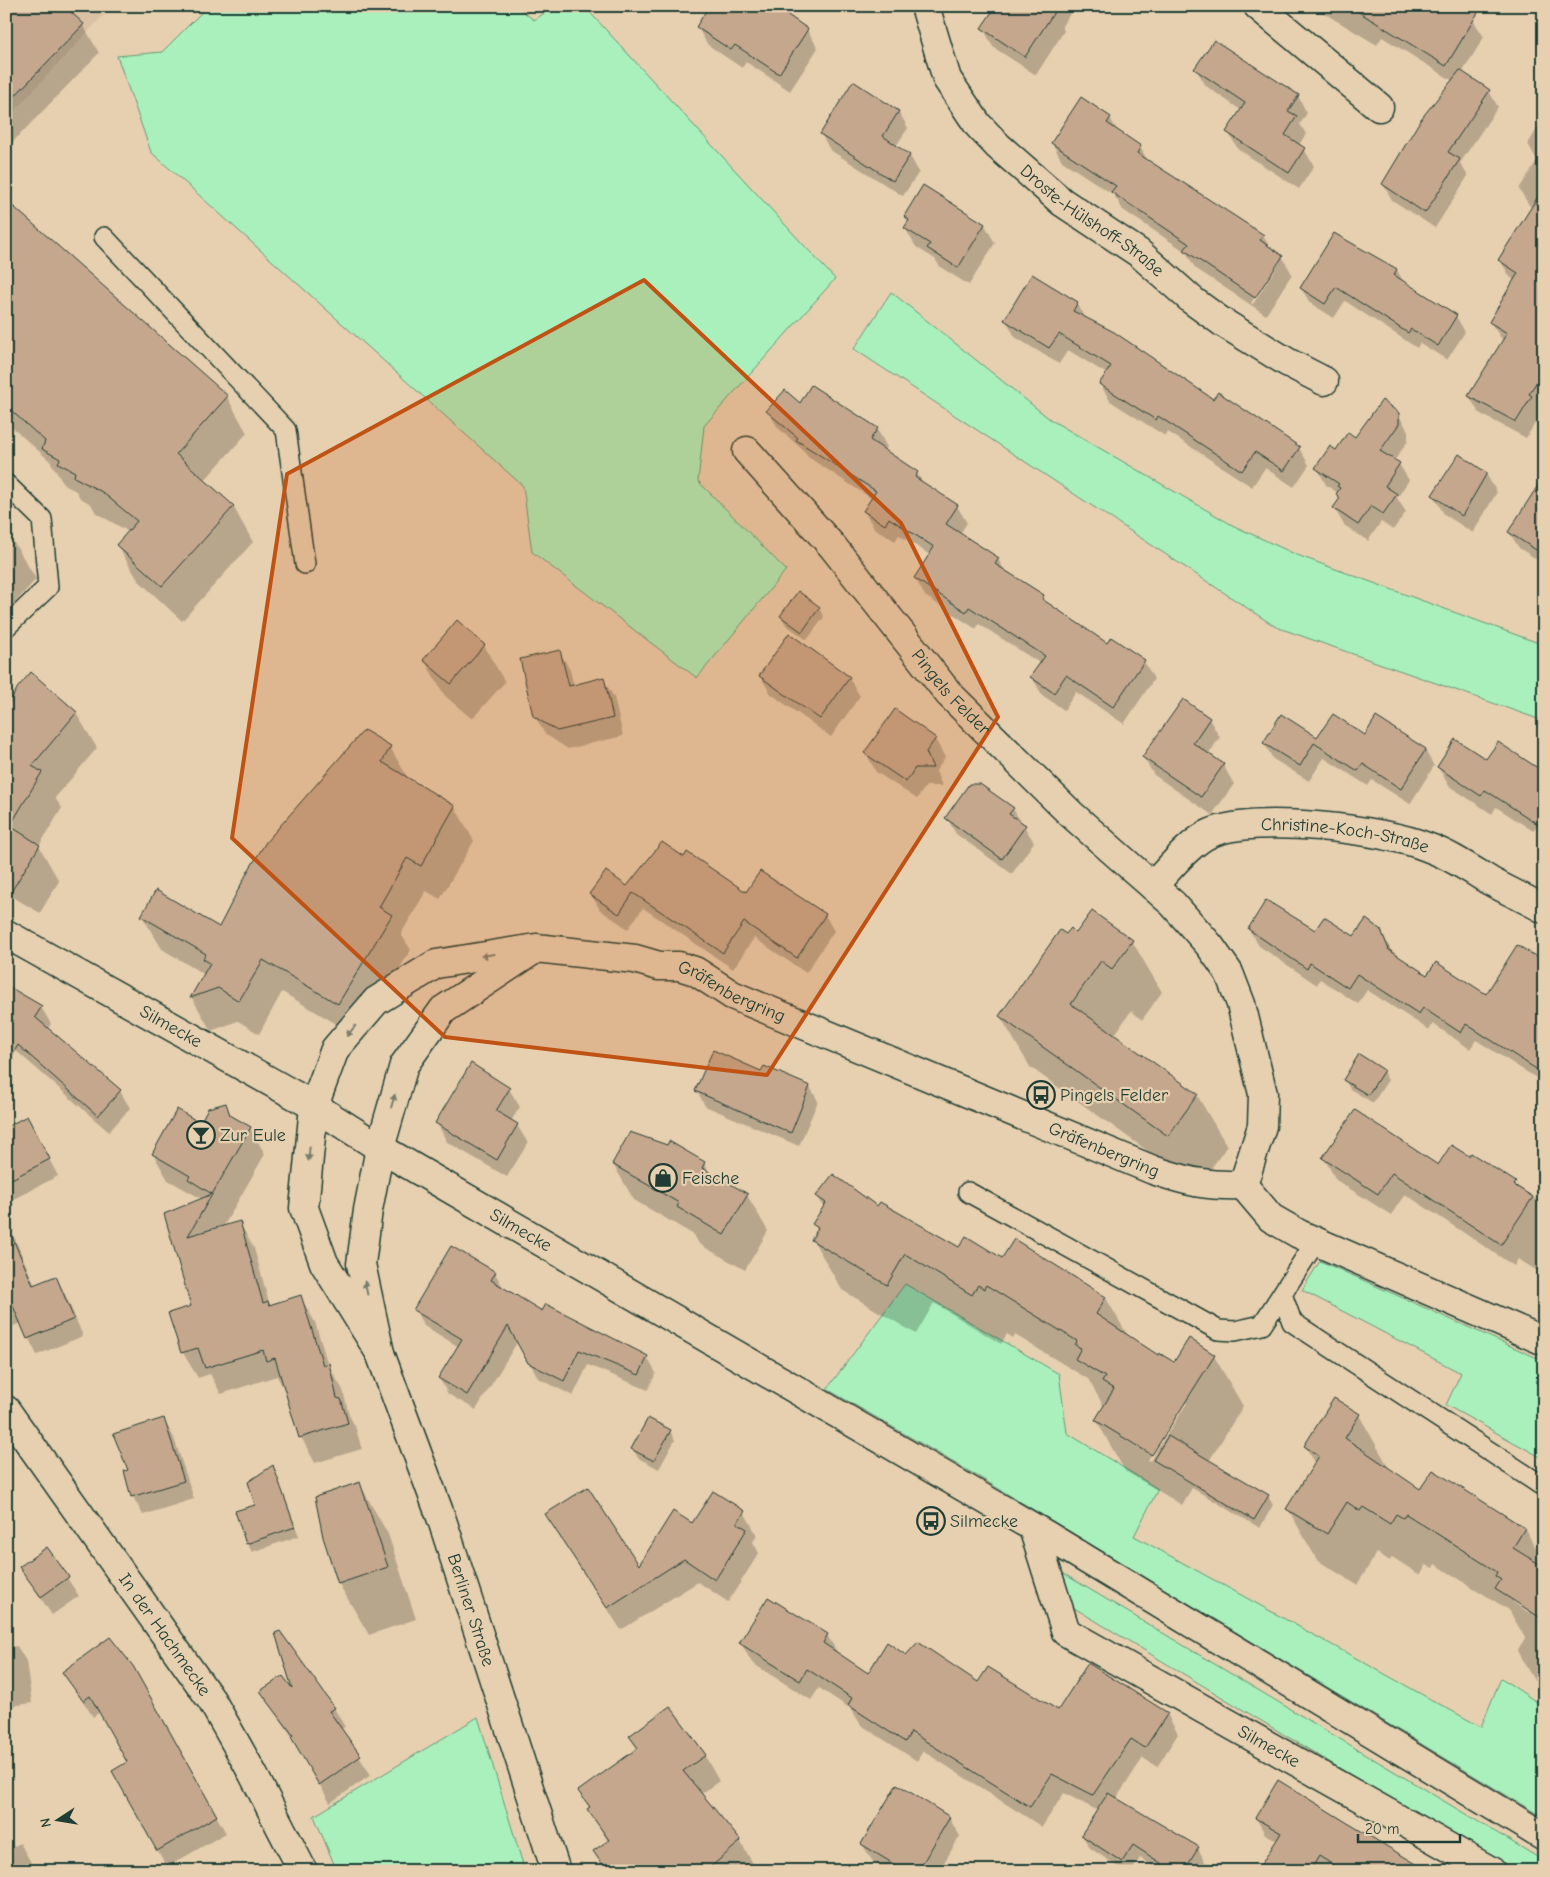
<svg xmlns="http://www.w3.org/2000/svg" width="1550" height="1877" font-family="'Comic Neue',sans-serif">
  <rect width="100%" height="100%" fill="#e7d0b0"/>
  <filter id="ink" filterUnits="userSpaceOnUse"><feTurbulence type="fractalNoise" baseFrequency=".02" numOctaves="2"/><feDisplacementMap in="SourceGraphic" scale="10" xChannelSelector="R" yChannelSelector="G"/><feConvolveMatrix kernelMatrix="1 2 1 2 8 2 1 2 1" color-interpolation-filters="sRGB"/></filter>
  <g filter="url(#ink)">
    <path fill="#d9c1a4" d="M6,6H112L6,120Z"/>
    <path fill="#aaf0bc" stroke="#649678" d="M208,6H516L534,20L555,6H584L835,279L704,426L698,481L786,570L697,678L532,552L523,486L151,152L117,56L162,52Z
      M891,292L1051,420L1234,526L1297,555L1544,645V721L1276,627L854,349Z
      M1320,1261L1544,1361V1459L1446,1405L1461,1373L1302,1290Z
      M905,1284L1059,1374L1067,1433L1158,1489L1134,1536L1481,1727L1501,1678L1544,1707V1818L984,1480L827,1389Z
      M1049,1565L1544,1861V1871H1510L1061,1600Z
      M478,1717L525,1871H337L314,1816Z"/>
    <path fill="#0003" fill-rule="evenodd" d="M997,6H1071L1073,9L1062,26L1064,31L1036,75L993,47L983,28Z
      M1312,6H1452L1473,20L1484,37L1462,73L1489,91L1498,107L1460,163L1468,176L1435,228L1392,200L1383,184L1453,81L1382,37L1377,45Z
      M6,11L83,25L99,53L6,149Z
      M697,27L807,30L818,48L790,91L746,62L742,68L708,45Z
      M1196,69L1298,96L1307,113L1300,124L1306,134L1299,145L1304,149L1314,166L1299,189L1238,149L1228,132L1242,111L1206,86Z
      M854,83L899,112L908,128L896,146L910,156L919,172L903,196L830,150L821,134Z
      M1544,117V402L1539,410L1541,414L1526,438L1479,413L1469,396L1503,341L1490,322L1515,281L1510,277L1500,260L1533,208L1529,205L1519,189L1537,160L1528,144Z
      M1110,118L1118,132L1140,147L1149,163L1263,236L1271,249L1282,256L1292,274L1266,315L1195,268L1186,252L1123,210L1114,195L1062,161L1052,143ZM1277,262H1280L1253,304L1251,303Z
      M923,187L985,225L995,243L969,285L940,267L935,259L916,247L905,228L909,223L905,216Z
      M6,203L227,397L247,433L204,481L233,506L253,542L182,621L138,580L117,545L129,532L96,513L91,504L80,498L76,491L64,485L50,461L6,422Z
      M1335,235L1397,270L1404,283L1456,316L1465,332L1447,360L1420,343L1417,348L1345,301L1334,318L1310,303L1301,288Z
      M1077,303L1086,319L1214,401L1299,448L1309,465L1294,487L1265,468L1252,487L1168,432L1165,436L1110,401L1100,384L1107,374L1068,350L1059,364L1015,337L1006,320Z
      M800,405L877,429L887,447L884,451L917,473L924,484L957,506L967,523L960,534L998,559L1005,571L1043,596L1047,604L1107,644L1144,661L1154,679L1124,724L1076,692L1064,710L1042,695L1032,677L1041,664L979,624L976,629L925,596L915,578L930,555L899,535L895,541L874,528L864,511L872,499L808,457L804,451L778,428L768,411Z
      M1398,414L1408,431V441L1394,461L1399,464L1409,480L1397,498L1406,512L1393,530L1381,522L1368,541L1344,525L1334,508L1340,500L1338,493L1326,485L1317,468L1356,439Z
      M1486,474L1497,492L1473,533L1444,514L1433,495Z
      M1544,493V564L1519,548L1509,532Z
      M6,536L15,544L36,579L6,613Z
      M819,608L824,617L807,640L786,625L781,616Z
      M790,635L849,678L860,696L831,737L771,694L760,676Z
      M484,646L505,682L472,719L445,696L424,660Z
      M560,652L570,670L574,686L603,679L614,697L623,736L568,749L545,734L534,715Z
      M6,711L76,713L97,748L55,798L62,808L39,846L59,881L40,913L6,893Z
      M1209,719L1220,737L1208,755L1223,765L1234,784L1212,815L1154,775L1143,757Z
      M1365,736L1425,750L1434,766L1410,804L1372,780L1368,786L1324,758L1309,781L1273,759L1264,743Z
      M935,739L945,757L936,771L942,786H926L917,799L876,772L866,753Z
      M390,747L409,780L455,807L474,841L440,899L426,891L401,934L411,950L357,1036L282,992L259,1034L238,1021L211,1031L192,998L205,975L162,949L142,916L220,929Z
      M1487,761L1544,816L1533,831L1496,807L1492,814L1449,786L1438,767Z
      M1013,809L1034,842L1012,874L956,834L947,818Z
      M1544,838V854L1539,846Z
      M684,859L746,893L825,915L834,931L806,973L754,938L733,969L643,908L628,929L600,910L591,894L628,887Z
      M1249,929L1315,932L1354,938L1381,931L1393,954L1428,977L1486,996L1544,963V1083L1476,1040L1470,1049L1433,1024L1429,1030L1367,990L1358,1004L1320,979L1317,985L1259,946Z
      M1077,934L1132,941L1162,992L1142,1020L1131,1011L1114,1036L1197,1095L1227,1146L1198,1187L1030,1067L1000,1016L1067,936Z
      M41,1007L51,1024L47,1029L120,1091L130,1108L109,1132L6,1042Z
      M1383,1071L1388,1080L1373,1103L1350,1089L1345,1080Z
      M762,1073L810,1087L818,1101L799,1146L705,1106L697,1091Z
      M509,1089L520,1107L511,1121L517,1125L528,1143L507,1177L447,1142L437,1123Z
      M225,1105L233,1118L250,1128L265,1154L223,1227L239,1222L254,1248L270,1306L300,1296L315,1322L328,1365L343,1390L349,1415L355,1426L362,1449L315,1463L301,1437L284,1385L282,1386L277,1376L221,1394L210,1374L198,1378L183,1353L193,1307L166,1214L202,1199L168,1180L153,1154L200,1124Z
      M6,1128L36,1134L58,1176L6,1203Z
      M1471,1154L1544,1205V1275L1518,1259L1514,1266L1405,1194L1391,1215L1336,1180L1324,1158L1438,1167L1469,1158Z
      M704,1163L711,1175L747,1195L768,1231L745,1270L699,1244L694,1235L634,1200L613,1164Z
      M818,1197L878,1208L959,1248L1003,1260L1106,1298L1128,1336L1159,1357L1175,1364L1214,1356L1243,1406L1209,1461L1268,1496L1273,1505L1260,1528L1192,1488L1182,1505L1125,1471L1096,1420L1104,1407L1088,1379L1015,1335L1013,1338L1007,1334L1001,1344L934,1303L916,1334L842,1290L813,1240L818,1231L814,1224L824,1208ZM1184,1403H1187L1150,1461L1148,1460Z
      M6,1218L35,1286L56,1277L65,1294L83,1336L37,1355L21,1323L6,1329Z
      M495,1273L504,1289L543,1313L647,1357L656,1373L648,1390L588,1365L573,1396L538,1378L518,1341L476,1410L448,1394L439,1378L459,1347L424,1326L415,1310Z
      M1359,1415L1388,1466L1387,1468L1421,1491L1433,1472L1525,1529L1544,1562V1698L1517,1651L1525,1638L1509,1610L1435,1564L1433,1568L1426,1565L1420,1575L1392,1557L1390,1561L1377,1553L1357,1585L1317,1560L1288,1509L1316,1464L1305,1446ZM1513,1599L1531,1610L1530,1613L1513,1602Z
      M164,1420L174,1438L194,1499L143,1515L133,1497L125,1472L130,1470Z
      M670,1431L675,1440L659,1469L638,1458L633,1449Z
      M273,1466L299,1536L252,1552L247,1543L257,1505Z
      M359,1483L388,1534L416,1619L369,1635L339,1584Z
      M744,1512L757,1535L753,1542L759,1553L728,1602L698,1582L621,1630L547,1514L639,1567L692,1525Z
      M47,1548L79,1596L52,1615L20,1567Z
      M827,1635L839,1655L868,1675L907,1656L1058,1712L1167,1714L1178,1734L1157,1767L1143,1758L1116,1799L1198,1848L1205,1862L1219,1871H1161L1140,1858L1132,1871H1124L1090,1848L1082,1835L1098,1811L1064,1793L1042,1827L923,1751L917,1761L861,1725L851,1709L819,1688L811,1700L752,1663L741,1643Z
      M17,1646L26,1661L32,1703L6,1707V1647Z
      M132,1667L226,1833L167,1867L113,1771L129,1763L100,1712L93,1717L64,1672Z
      M262,1692L295,1694L334,1708L345,1727L341,1729L371,1775L330,1803L293,1738Z
      M630,1737L705,1756L719,1781L701,1794L740,1841L755,1867L751,1871H602L604,1867L595,1852L608,1842L580,1791L638,1750Z
      M949,1818L960,1836L939,1871H887L873,1862L862,1844Z
      M1256,1818L1423,1871H1258L1277,1840L1265,1834Z
      M20,1843L25,1852L36,1871H6V1851Z"/>
    <path fill="#c5a78d" stroke="#1f3d34" d="M6,6H64L84,24L6,105Z
      M709,6H775L808,29L779,74L735,45L731,50L696,27Z
      M996,6H1058L1025,57L981,28Z
      M1349,6H1482L1446,66Z
      M1214,40L1299,95L1288,111L1297,116L1285,135L1305,148L1289,173L1226,132L1245,103L1194,69Z
      M1460,70L1490,90L1448,152L1460,159L1425,213L1382,184L1421,119Z
      M853,81L899,111L883,136L910,155L893,181L820,134Z
      M1081,97L1111,117L1107,123L1141,146L1137,153L1264,235L1260,240L1283,256L1255,298L1184,250L1189,244L1111,192L1116,186L1051,143Z
      M923,185L985,224L958,268L927,248L930,244L904,228L909,220L904,216Z
      M1544,187V370L1529,394L1532,396L1516,422L1468,396L1507,333L1489,322L1518,273L1498,260Z
      M6,200L228,396L176,454L234,506L162,586L116,545L137,521L102,492L74,477L75,472L58,463L60,459L42,449L45,441L6,406Z
      M1334,233L1397,269L1394,275L1457,315L1438,346L1411,329L1408,333L1336,287L1325,304L1300,288Z
      M1032,274L1078,302L1073,311L1114,332L1213,399L1218,392L1300,447L1284,471L1255,452L1242,471L1158,416L1156,420L1099,384L1111,366L1059,334L1049,348L1004,320Z
      M811,385L878,428L870,440L918,472L915,477L958,505L946,524L999,558L995,564L1044,595L1042,599L1107,643L1111,637L1145,660L1113,707L1066,675L1054,693L1030,677L1045,656L969,607L966,612L914,578L934,547L889,518L885,525L863,511L876,491L796,440L798,438L766,411L785,390L800,403Z
      M1382,400L1399,413V424L1380,451L1400,463L1385,486L1397,494L1383,514L1371,506L1358,525L1333,508L1340,498L1336,494L1340,488L1337,486L1339,484L1315,468L1330,446L1336,450L1348,432L1355,437Z
      M1459,454L1487,473L1462,516L1432,495Z
      M1544,476V555L1508,532Z
      M798,591L820,607L802,632L780,616Z
      M457,620L485,645L451,684L423,660Z
      M789,633L850,677L820,719L759,676Z
      M560,650L569,686L604,677L613,718L557,731L533,716L520,659Z
      M31,672L77,712L32,766L42,772L10,826L40,845L6,900V709L18,687Z
      M1183,699L1210,718L1193,743L1224,764L1201,797L1142,757Z
      M895,709L936,738L926,752L933,768H915L906,782L864,753Z
      M1281,714L1317,737L1333,714L1365,735L1376,717L1426,749L1401,789L1363,764L1358,771L1314,743L1300,766L1263,743Z
      M364,730L391,746L382,762L455,806L421,866L407,858L379,907L392,915L338,1004L263,960L239,1001L218,988L190,998L210,963L203,959L206,954L141,916L156,890L219,927L248,871L266,842Z
      M1455,739L1486,759L1498,742L1544,772V828L1485,790L1481,796L1437,767Z
      M969,784H980L1014,808L1009,814L1026,825L1002,859L945,818Z
      M662,842L684,857L687,852L746,892L760,871L826,914L797,958L744,922L723,953L633,893L619,914L589,894L606,871L627,886Z
      M1266,900L1315,930L1324,917L1354,936L1366,919L1381,930L1389,950L1427,975L1436,962L1486,994L1517,945L1544,961V1074L1466,1024L1461,1033L1423,1008L1419,1014L1357,974L1348,988L1310,963L1307,969L1248,929Z
      M1092,911L1133,940L1112,969L1101,961L1071,1004L1198,1094L1168,1136L999,1016L1060,930L1066,934L1071,928L1076,933Z
      M6,985L42,1006L35,1017L121,1090L98,1116L18,1045L6,1066Z
      M713,1050L761,1071L764,1066L810,1086L791,1133L695,1091Z
      M1359,1054L1384,1070L1368,1095L1343,1080Z
      M471,1063L510,1088L496,1111L518,1124L497,1160L435,1123Z
      M226,1103L230,1115L251,1127L188,1236L240,1221L263,1303L268,1301L269,1305L301,1295L323,1365L329,1363L337,1398L341,1399L348,1423L299,1438L275,1358L266,1361L263,1350L205,1368L198,1348L181,1353L168,1313L191,1306L164,1214L212,1194L188,1179L190,1176L152,1154L177,1109L200,1123L208,1108Z
      M1355,1110L1438,1165L1451,1145L1469,1156L1471,1153L1516,1182L1514,1185L1533,1197L1501,1245L1392,1173L1378,1194L1322,1158Z
      M27,1116L50,1159L6,1182V1127Z
      M630,1132L667,1145L669,1141L705,1162L702,1168L748,1194L724,1235L677,1207L679,1203L612,1164Z
      M833,1174L877,1206L880,1202L959,1247L966,1236L1002,1258L1014,1239L1106,1297L1096,1314L1158,1355L1159,1353L1174,1362L1189,1338L1215,1355L1152,1455L1095,1420L1114,1389L1102,1382L1105,1377L1075,1359L1081,1348L1075,1345L1077,1341L986,1285L984,1289L978,1285L972,1295L905,1254L887,1285L811,1240L818,1228L812,1224L826,1203L816,1196Z
      M6,1223L33,1285L56,1276L74,1319L27,1339L13,1306L6,1309Z
      M451,1246L496,1272L491,1280L542,1311L546,1304L648,1356L639,1375L579,1350L564,1381L528,1363L508,1326L467,1395L438,1378L462,1339L413,1310Z
      M1334,1398L1360,1414L1345,1438L1420,1489L1433,1470L1525,1528L1513,1548L1544,1567V1620L1495,1589L1501,1580L1495,1576L1497,1572L1406,1514L1403,1518L1396,1514L1390,1524L1363,1507L1360,1511L1347,1502L1327,1534L1286,1509L1319,1456L1304,1446Z
      M164,1418L184,1481L131,1497L124,1471L128,1470L113,1434Z
      M648,1418L671,1430L654,1461L631,1449Z
      M1168,1436L1269,1495L1254,1520L1153,1460Z
      M273,1465L295,1527L246,1544L235,1511L255,1505L248,1482Z
      M360,1482L388,1567L338,1584L323,1537L315,1497Z
      M588,1487L639,1565L673,1511L692,1523L713,1491L745,1511L737,1523L747,1529L715,1580L684,1559L607,1608L545,1514Z
      M47,1547L69,1577L41,1597L19,1567Z
      M768,1597L828,1634L823,1643L868,1673L887,1642L906,1655L918,1642L978,1682L988,1667L1058,1710L1088,1663L1168,1713L1145,1748L1131,1739L1093,1795L1052,1774L1030,1807L911,1732L905,1742L848,1705L852,1698L807,1669L800,1681L739,1643Z
      M280,1631L335,1708L329,1711L361,1756L319,1785L291,1737L293,1735L260,1691L283,1676L292,1688L275,1633Z
      M110,1637L133,1666L217,1816L157,1851L112,1771L127,1762L90,1696L83,1701L62,1672Z
      M670,1706L706,1755L683,1771L741,1841L706,1871H607L593,1851L609,1840L587,1809L590,1807L578,1791L638,1748L629,1736Z
      M1278,1780L1346,1822L1428,1871H1343L1319,1856L1310,1871H1257L1281,1833L1255,1818Z
      M897,1784L950,1817L918,1871H905L861,1844Z
      M1108,1793L1199,1847L1184,1871H1173L1133,1845L1122,1862L1081,1835Z"/>
    <g fill="none" stroke-linecap="round" stroke-linejoin="round">
      <defs>
        <path id="lane" d="M104,237L286,430L305,564
          M6,484L42,519L48,587L6,627
          M968,1192L1218,1330L1235,1331L1262,1325L1316,1241
          M1282,1294L1292,1322L1544,1487"/>
        <g id="street">
          <path id="s1" d="M925,6L947,79L978,125L998,146L1062,202L1139,253L1193,301L1222,322L1287,362L1324,381"/>
          <path d="M1258,6L1379,107"/>
          <path id="s2" d="M747,451L833,547L949,694L1071,814L1173,904L1210,946L1229,973L1241,1004L1263,1094L1262,1126L1243,1185"/>
          <path id="s3" d="M1153,886C1168,870 1191,841 1211,833C1256,814 1382,829 1427,847C1450,855 1470,869 1490,881C1508,891 1526,899 1544,909"/>
          <path id="s4" d="M532,951L443,1010L404,1065L380,1148L368,1210L361,1264L380,1353L442,1520L556,1871"/>
          <path d="M1243,1185L1271,1218L1299,1234L1544,1341"/>
          <path id="s5" d="M380,1353L324,1263L304,1208L314,1106L335,1049L376,1001L436,964L536,948L635,959L659,966H679L695,971L732,995L1153,1170C1189,1182 1205,1186 1243,1185"/>
          <path id="s6" d="M6,1410L212,1701L253,1774L303,1871"/>
          <path id="s7" d="M1033,1528L1066,1632L1491,1871"/>
        </g>
        <g id="secondary">
          <path id="s8" d="M6,934L314,1106L380,1148L1048,1536L1544,1837"/>
        </g>
      </defs>
      <use href="#lane" stroke="#1f3d34" stroke-width="22"/>
      <use href="#street" stroke="#1f3d34" stroke-width="31"/>
      <use href="#secondary" stroke="#1f3d34" stroke-width="31"/>
      <use href="#lane" stroke="#e7d0b0" stroke-width="19"/>
      <use href="#street" stroke="#e7d0b0" stroke-width="28"/>
      <use href="#secondary" stroke="#e7d0b0" stroke-width="28"/>
    </g>
    <defs><path id="oneway-solid" d="M-6-.8H1V-3.2L6.5 0L1 3.2V.8H-6Z" transform="scale(1.25)"/></defs>
    <g fill="#797f6c">
      <use href="#oneway-solid" transform="translate(488 955) rotate(171)"/>
      <use href="#oneway-solid" transform="translate(351 1031) rotate(130)"/>
      <use href="#oneway-solid" transform="translate(393 1101) rotate(-74)"/>
      <use href="#oneway-solid" transform="translate(309 1154) rotate(95)"/>
      <use href="#oneway-solid" transform="translate(366 1288) rotate(-102)"/>
    </g>
  </g>
  <path fill="#c05314" fill-opacity="0.2" stroke="#c05314" stroke-width="4" stroke-linejoin="round" d="M644,280L901,523L998,717L767,1075L445,1037L232,838L287,474Z"/>
  <defs>
    <symbol id="bus-ring" viewBox="-11 -11 22 22"><circle r="9.5" fill="#e7d0b0" stroke="#1f3d34" stroke-width="1.5"/><path d="M-5-6H5V4H4V6H2V4H-2V6H-4V4H-5ZM-3.5-4V0h7V-4ZM-3.5 1.2v1.5H-2V1.2ZM2 1.2v1.5H3.5V1.2Z" fill="#1f3d34"/></symbol>
    <symbol id="bar-ring" viewBox="-11 -11 22 22"><circle r="9.5" fill="#e7d0b0" stroke="#1f3d34" stroke-width="1.5"/><path d="M-6-5H6L.8 .8V4.5H3.5V6h-7V4.5H-.8V.8Z" fill="#1f3d34"/></symbol>
    <symbol id="shop-ring" viewBox="-11 -11 22 22"><circle r="9.5" fill="#e7d0b0" stroke="#1f3d34" stroke-width="1.5"/><path d="M-5-2.5h2.3a2.7 3.5 0 0 1 5.4 0H5L5.5 6h-11ZM-1.5-2.5h3a1.5 2.3 0 0 0-3 0Z" fill="#1f3d34"/></symbol>
  </defs>
  <g fill-rule="evenodd">
    <use href="#bus-ring" x="1025" y="1079" width="32" height="32"/>
    <use href="#bar-ring" x="185" y="1119" width="32" height="32"/>
    <use href="#shop-ring" x="647" y="1162" width="32" height="32"/>
    <use href="#bus-ring" x="915" y="1505" width="32" height="32"/>
  </g>
  <g text-anchor="middle" stroke-width="4.5" stroke-linejoin="round" paint-order="stroke">
    <g font-size="18" fill="#1f3d34" stroke="#e7d0b0">
      <text dy="6" stroke="none"><textPath href="#s1" startOffset="281">Droste-Hülshoff-Straße</textPath></text>
      <text dy="6" stroke="none"><textPath href="#s2" startOffset="316">Pingels Felder</textPath></text>
      <text dy="6" stroke="none"><textPath href="#s3" startOffset="215">Christine-Koch-Straße</textPath></text>
      <text dy="6" stroke="none"><textPath href="#s5" startOffset="766">Gräfenbergring</textPath></text>
      <text dy="6" stroke="none"><textPath href="#s8" startOffset="189">Silmecke</textPath></text>
      <text dy="6" stroke="none"><textPath href="#s5" startOffset="1171">Gräfenbergring</textPath></text>
      <text dy="6" stroke="none"><textPath href="#s8" startOffset="594">Silmecke</textPath></text>
      <text dy="6" stroke="none"><textPath href="#s4" startOffset="742">Berliner Straße</textPath></text>
      <text dy="6" stroke="none"><textPath href="#s6" startOffset="275">In der Hachmecke</textPath></text>
      <text dy="6" stroke="none"><textPath href="#s7" startOffset="342">Silmecke</textPath></text>
    </g>
    <g font-size="18" fill="#1f3d34" stroke="#e7d0b0" text-anchor="start">
      <text x="1060" y="1101">Pingels Felder</text>
      <text x="220" y="1141">Zur Eule</text>
      <text x="682" y="1184">Feische</text>
      <text x="950" y="1527">Silmecke</text>
    </g>
  </g>
  <rect width="1550" height="1877" fill="none" stroke="#e7d0b0" stroke-width="25"/>
  <rect x="12" y="12" width="1525" height="1852" fill="none" stroke="#1f3d34" stroke-width="2" filter="url(#ink)"/>
  <g transform="translate(58 1820) rotate(258)" stroke="#e7d0b0" stroke-width="4" paint-order="stroke">
  <path d="M0-4L9 19L0 12L-9 19Z" fill="#1f3d34"/>
  <text y="-8" font-size="14" font-weight="bold" text-anchor="middle" fill="#1f3d34">N</text>
  </g>
  <path d="M1358 1834v8h102v-8" fill="none" stroke="#1f3d34" stroke-width="2.5"/>
  <text x="1365" y="1834" font-size="15" fill="#1f3d34" stroke="#e7d0b0" stroke-width="4" paint-order="stroke">20 m</text>
</svg>
